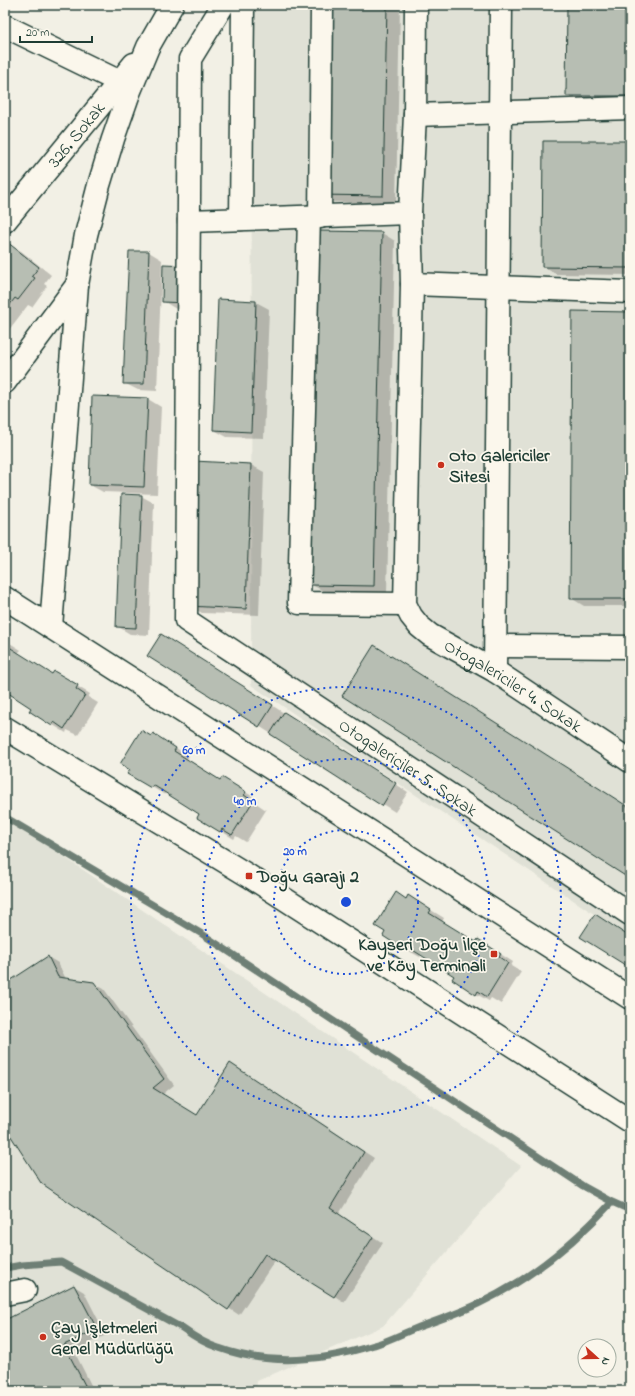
<svg xmlns="http://www.w3.org/2000/svg" width="635" height="1396" font-family="'Indie Flower',sans-serif">
  <rect width="100%" height="100%" fill="#f2f0e5"/>
  <filter id="ink" filterUnits="userSpaceOnUse"><feTurbulence type="fractalNoise" baseFrequency=".025" numOctaves="2"/><feDisplacementMap in="SourceGraphic" scale="8" xChannelSelector="R" yChannelSelector="G"/><feConvolveMatrix kernelMatrix="1 2 1 2 8 2 1 2 1" color-interpolation-filters="sRGB"/></filter>
  <g filter="url(#ink)">
    <path fill="#e0e1d6" d="M252,5H630V938L251,685Z
      M5,817L521,1166L383,1326L257,1381L256,1391H5Z"/>
    <path fill="#0003" d="M325,5H400L396,203L334,202L320,194Z
      M568,5H630V103H580L567,95Z
      M630,142V275L556,274L543,267Z
      M382,233L395,241L387,593L325,592L312,585Z
      M8,244L21,251L51,275L44,284L47,286L32,307L28,305L5,335V247Z
      M149,252L162,260L157,391L138,390L124,383Z
      M187,266L200,274L199,309H176L163,301Z
      M256,302L269,309L264,438L227,437L214,430Z
      M630,313V606H584L571,598Z
      M148,399L161,407L157,494L103,492L90,485Z
      M251,465L264,472L259,615L202,613L189,606Z
      M141,496L154,503L149,635L130,634L117,626Z
      M5,640L21,650L18,653L53,675L67,680L90,694L88,697L98,703L78,735L67,730L66,733L53,725L30,711L32,707L5,690Z
      M174,643L408,792L395,812L148,656Z
      M151,737L166,742L189,756L187,759L221,781L236,786L258,800L256,803L266,810L246,842L236,836L234,839L221,831L198,817L201,814L166,792L165,795L129,773Z
      M407,900L421,904L444,918L442,922L476,943L491,948L513,962L511,966L521,972L501,1004L491,998L489,1001L476,994L456,976L421,954L420,957L407,950Z
      M48,957L58,963L66,979L93,983L104,989L174,1085L163,1094L197,1116L241,1071L374,1158L339,1214L383,1243L344,1302L276,1259L239,1315L42,1183L5,1125V985Z
      M74,1286L84,1292L106,1335L74,1351L94,1391H5V1322Z"/>
    <g fill="none" stroke-linecap="round" stroke-linejoin="round">
      <path stroke="#6e7f75" stroke-width="7" d="M5,817L202,934L583,1186L612,1202L630,1210
        M5,1268L22,1265L61,1262L182,1328C193,1336 205,1344 219,1348C269,1366 324,1361 374,1345C389,1341 403,1333 419,1327C439,1320 459,1313 478,1304C530,1280 574,1243 612,1202"/>
    </g>
    <path fill="#b7beb3" stroke="#1f3d34" d="M324,5H387L383,196L319,195Z
      M567,5H630V96H566Z
      M543,141H630V268L542,267Z
      M319,231L382,232L374,586L311,585Z
      M7,242L39,267L32,276L35,278L18,300L15,298L5,311V245Z
      M129,251H149L144,384H123Z
      M163,264L187,265L186,303L162,302Z
      M218,299L256,301L251,432L213,430Z
      M572,311L630,312V637H628L629,599H570Z
      M92,396L148,398L144,487L89,485Z
      M194,461L251,464L246,609L188,606Z
      M121,494L142,495L136,628L116,627Z
      M161,634L273,705L259,727L147,656Z
      M5,639L8,641L6,645L52,674L54,671L78,685L76,689L85,695L64,729L54,722L52,726L29,711L31,708L5,691Z
      M374,645L630,808V879L342,696Z
      M284,712L396,783L382,806L270,734Z
      M141,730L151,736L153,733L176,748L174,751L220,780L222,777L246,792L244,795L253,801L232,835L222,829L220,832L197,818L199,814L153,785L151,788L127,774L130,770L120,764Z
      M396,892L406,899L408,895L431,910L429,913L476,942L478,939L501,954L499,957L508,963L487,997L478,991L476,995L452,979L454,976L408,947L406,951L383,936L385,932L375,926Z
      M595,914L630,937V968L580,937Z
      M48,956L58,977L94,982L164,1079L153,1088L197,1115L230,1063L364,1152L330,1208L373,1237L334,1297L265,1254L228,1310L41,1183L5,1127V984Z
      M74,1285L97,1329L64,1345L88,1391H5V1320Z"/>
    <g fill="none" stroke-linecap="round" stroke-linejoin="round">
      <defs>
        <g id="minor">
          <path id="s1" d="M223,5L190,59L186,620L630,914"/>
          <path id="s2" d="M416,5L415,115L410,213L412,284L405,604L411,616L419,626L430,635L495,671L630,761"/>
          <path d="M5,26L120,82"/>
          <path d="M415,115L630,108"/>
          <path d="M309,217L299,603L405,604"/>
          <path d="M320,217L322,5"/>
          <path d="M241,219L243,5"/>
          <path id="s3" d="M5,221L134,64"/>
          <path d="M189,221L410,213"/>
          <path d="M412,284L630,292"/>
          <path d="M5,382L77,285L86,235L99,185L113,139L129,93L148,47L172,5"/>
          <path d="M5,598L630,998"/>
          <path d="M51,627L77,285"/>
          <path d="M496,646L630,647"/>
          <path d="M495,671L501,5"/>
          <path d="M5,728L249,876L630,1121"/>
          <path d="M5,1294L25,1290"/>
        </g>
      </defs>
      <use href="#minor" stroke="#1f3d34" stroke-width="25"/>
      <use href="#minor" stroke="#fbf7ec" stroke-width="22"/>
    </g>
  </g>
  <g fill="none" stroke="#1d4ed8" stroke-width="2" stroke-dasharray="2 4">
    <circle cx="346" cy="902" r="72"/>
    <circle cx="346" cy="902" r="143"/>
    <circle cx="346" cy="902" r="215"/>
  </g>
  <g fill="#c8321e" stroke="#fbf7ec" stroke-width="1.5">
    <circle cx="441" cy="465" r="4"/>
    <rect x="245" y="872" width="8" height="8" rx="2"/>
    <rect x="490" y="950" width="8" height="8" rx="2"/>
    <circle cx="43" cy="1337" r="4"/>
  </g>
  <g text-anchor="middle" stroke-width="3.5" stroke-linejoin="round" paint-order="stroke">
    <g font-size="18" fill="#1f3d34" stroke="#fbf7ec">
      <text dy="6" stroke="none"><textPath href="#s3" startOffset="112">326. Sokak</textPath></text>
      <text dy="6" stroke="none"><textPath href="#s2" startOffset="737">Otogalericiler 4. Sokak</textPath></text>
      <text dy="6" stroke="none"><textPath href="#s1" startOffset="891">Otogalericiler 5. Sokak</textPath></text>
    </g>
    <g font-size="18" font-weight="bold" fill="#1f3d34" stroke="#fbf7ec" text-anchor="start">
      <text x="449" y="461">Oto Galericiler<tspan x="449" dy="21">Sitesi</tspan></text>
      <text x="257" y="882">Doğu Garajı 2</text>
      <text x="486" y="950" text-anchor="end">Kayseri Doğu İlçe<tspan x="486" dy="21">ve Köy Terminali</tspan></text>
      <text x="51" y="1333">Çay İşletmeleri<tspan x="51" dy="21">Genel Müdürlüğü</tspan></text>
    </g>
  </g>
  <circle cx="346" cy="902" r="6" fill="#1d4ed8" stroke="#fbf7ec" stroke-width="2"/>
  <g font-size="12" text-anchor="middle" font-weight="bold" fill="#1d4ed8" stroke="#fbf7ec" stroke-width="3.5" stroke-linejoin="round" paint-order="stroke">
    <text x="194" y="754">60 m</text>
    <text x="245" y="805">40 m</text>
    <text x="295" y="855">20 m</text>
  </g>
  <rect width="635" height="1396" fill="none" stroke="#fbf7ec" stroke-width="20"/>
  <rect x="10" y="10" width="615" height="1376" fill="none" stroke="#1f3d34" stroke-width="1.5" filter="url(#ink)"/>
  <g transform="translate(597 1358) rotate(111)"><circle r="19" fill="#fbf7ec" stroke="#a3ada2"/>
  <path d="M0-3L7 15L0 10L-7 15Z" fill="#c8321e"/>
  <text y="-6" font-size="11" font-weight="bold" text-anchor="middle" fill="#1f3d34">N</text>
  </g>
  <path d="M20 36v6h72v-6" fill="none" stroke="#1f3d34" stroke-width="2"/>
  <text x="26" y="36" font-size="12" fill="#1f3d34" stroke="#fbf7ec" stroke-width="3" paint-order="stroke">20 m</text>
</svg>
